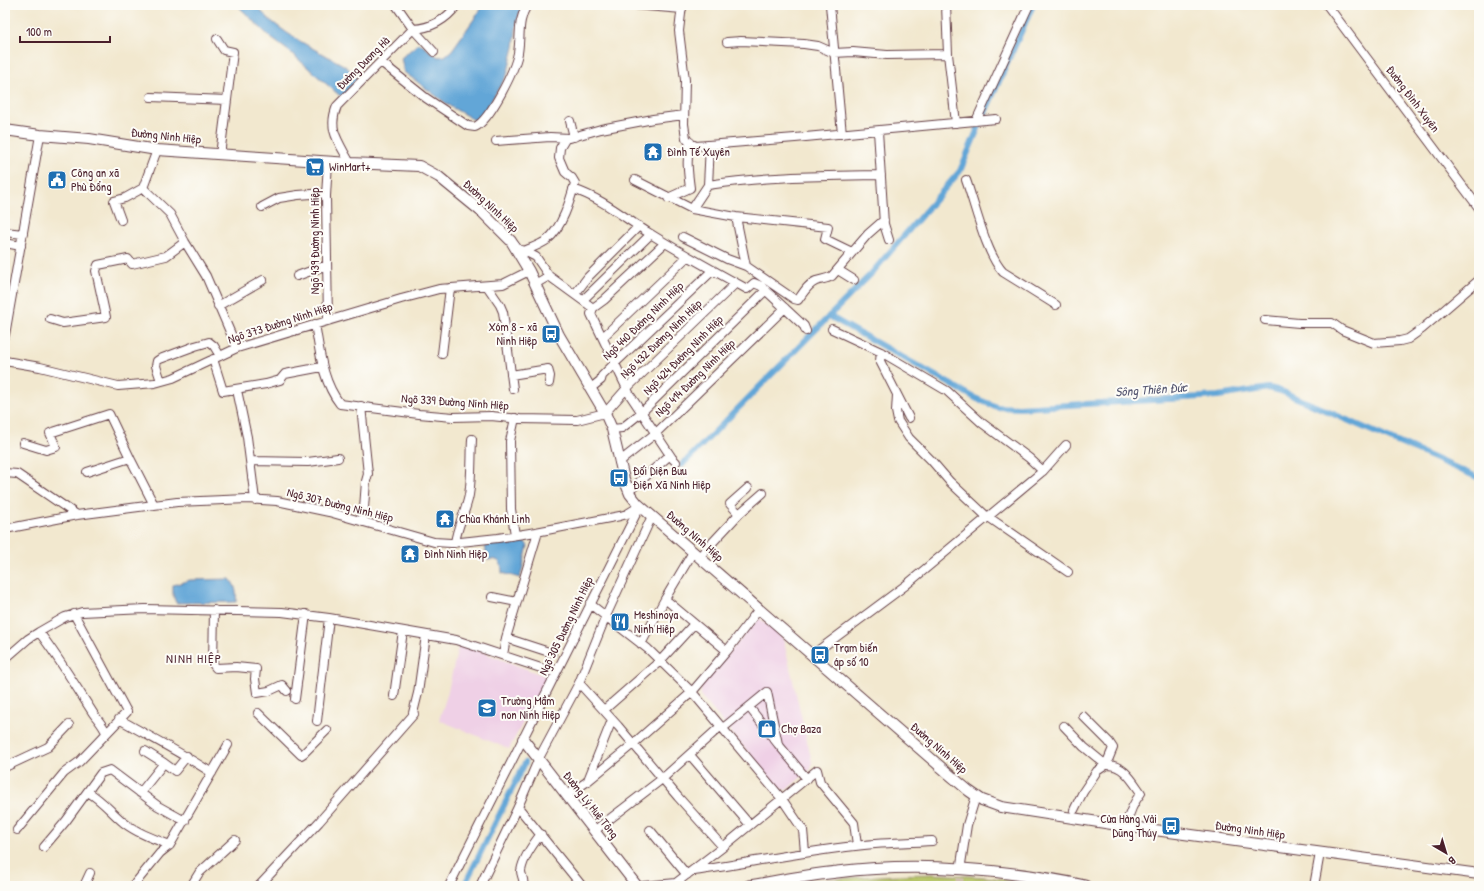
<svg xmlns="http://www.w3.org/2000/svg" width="1484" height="891" font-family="'Patrick Hand',sans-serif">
  <rect width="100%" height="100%" fill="#fdfcf7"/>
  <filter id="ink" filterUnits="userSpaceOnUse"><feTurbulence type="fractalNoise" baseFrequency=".025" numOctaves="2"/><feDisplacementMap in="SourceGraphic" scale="8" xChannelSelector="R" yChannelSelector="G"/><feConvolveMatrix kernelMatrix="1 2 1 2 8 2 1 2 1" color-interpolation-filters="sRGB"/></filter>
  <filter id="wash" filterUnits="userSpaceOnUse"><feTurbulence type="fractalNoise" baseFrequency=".012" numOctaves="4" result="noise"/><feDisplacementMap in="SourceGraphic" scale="16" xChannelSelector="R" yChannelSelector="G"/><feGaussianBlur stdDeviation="0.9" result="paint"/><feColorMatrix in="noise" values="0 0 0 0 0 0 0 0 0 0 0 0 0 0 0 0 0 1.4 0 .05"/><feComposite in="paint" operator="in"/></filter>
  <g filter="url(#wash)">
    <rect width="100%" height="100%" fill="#f2e8cf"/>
    <path fill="#efd0e6" d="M759,618L781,635L784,642L812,762L811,769L786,790L778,788L701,696V686Z
      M459,643L547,677L509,749L439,720L447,695Z"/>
    <path fill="#b6c568" stroke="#80724a" d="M933,874L985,877L1054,886H783C833,878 883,875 933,874Z"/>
    <path fill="#62a6d7" stroke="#566281" d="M237,5H255C261,11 268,19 275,24C290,36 308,46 325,55C337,62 350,66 357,79L342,96L339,95L290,52L271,38Z
      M484,5H523L517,21L514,47L507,75L478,122L451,107L404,72L401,58L419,43L438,57L445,56L452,50Z
      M519,539L525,542L528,546L520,578L502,573C502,562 499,558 487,560L485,544Z
      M230,579C236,586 237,593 236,602L176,603L173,595V585L190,580Z"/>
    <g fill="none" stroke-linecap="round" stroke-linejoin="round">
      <path stroke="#62a6d7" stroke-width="6" d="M984,115L1033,5
        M829,316L977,399L997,407L1019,408L1218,396L1269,388L1281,391L1479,478
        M682,465L870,275L960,171L979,126
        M464,886L525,763"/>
    </g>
  </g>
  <g filter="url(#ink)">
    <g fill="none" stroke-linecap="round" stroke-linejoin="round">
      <path stroke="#d0c0ae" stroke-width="8" stroke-dasharray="8 4" stroke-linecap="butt" d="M959,886L961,865"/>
      <defs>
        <path id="minor" d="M396,5L413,29L434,52
          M635,5L682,9
          M682,5L679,31L685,80L684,124L686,138L690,143L696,146L795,138L996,119
          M830,5L842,134
          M946,5L948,54L956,123
          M1327,5L1479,208
          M217,39L224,50L233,52L227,100
          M727,42L741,41L804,44L818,46L834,53L853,52L887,55L948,54
          M381,62L426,98L468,126L475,127C490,120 515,70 518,53C521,35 517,22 527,5
          M151,97L227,100L220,155
          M570,121L574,137
          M976,121L1029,5
          M878,131L884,224L889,240
          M496,141L550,137L569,138L601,129L653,119L684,115
          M328,162L326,196L328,321
          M350,163C339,142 327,130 337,106L413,29C432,28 446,20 457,5
          M635,180L692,209L736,217L828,227L825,239L852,252
          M966,180C975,205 986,254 1003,272L1056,305
          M708,185C766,176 822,176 881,175
          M143,188L170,214L185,242L206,276L237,348
          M573,189C603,199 623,217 649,233C681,253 714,271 747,289L754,283L761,286L804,326L806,331
          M668,198L690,188C688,173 686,158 690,142
          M262,207L279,198L298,195L326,193
          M692,209L708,185L710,145
          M736,217L746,266
          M121,220L114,201L125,198L143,188L157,150
          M5,232L23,234
          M683,237L727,259L746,266L794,299L798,300C803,293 808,284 816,281C822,279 827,279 832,276L868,234L884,220
          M5,243L21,246
          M514,244L518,249L524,251C531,248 540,245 547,240C562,228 570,201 575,183L572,178L565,172L559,158L560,148L566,138
          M524,251L536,257L549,276
          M838,270L854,280
          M297,276L327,265
          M535,284L549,276L593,308L591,314L630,395L672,458L676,462
          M487,286L500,305L503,312L513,389
          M575,294L588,277L639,226
          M583,300L651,234
          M218,306L263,280
          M593,308L604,300L665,243
          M50,319L63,323L106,317L96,271L98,265L128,259L132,264L166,256L185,242
          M1265,320L1299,323H1332L1342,330L1374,343L1400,341L1408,339L1422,329L1479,280
          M315,324C320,352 322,381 340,404L419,414L453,417L491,416L520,419L577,420L605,413L627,388L736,283
          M832,329L881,352L947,391L982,423L1029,458L1043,471
          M5,335L40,135
          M603,337L688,256
          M881,352L880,361L909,418
          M442,354L450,288
          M213,359L223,391L266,384L280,380L285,374L322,367
          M5,361L40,367L118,386L155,383L173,378L237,348L401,299L439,289L503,284L529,271
          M511,375L548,369L550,376L549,383
          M161,381L156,366L157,361L160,359L195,346L209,342L214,346L220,356
          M591,388L601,380L602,376L615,363L713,270
          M237,390L247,437L255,500
          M897,395L896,411L898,421L909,438L931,460L950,482L984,514L1068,572
          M361,406L368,474L366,481L363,522
          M612,429L622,428L642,412L766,290
          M23,443L46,450L56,447L50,433L109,414L130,458
          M251,461L308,462L338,458
          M619,462L656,433L785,308
          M87,472L130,458L154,505
          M5,473L17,474L77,515
          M629,491L670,455
          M739,514L763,493
          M5,529L77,515L154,505L177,502L247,499L277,501L329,512L434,542L451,543L498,538L536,532L620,516L627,514L640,506
          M515,535L511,509L510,441L515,418
          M455,543C457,526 466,512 469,495C472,477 471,458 472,439
          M699,557L739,514L730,504L748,488
          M492,597L517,602
          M665,599L727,651
          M590,604L648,649L692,692L782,799L803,830L805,852
          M214,610L213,664L216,668L236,667L256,669L255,679L257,693L269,691L282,685L287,691
          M39,632C59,658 75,685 93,713C97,719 104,726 106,733
          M506,638L538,532
          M641,644L665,599L693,552
          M503,655L506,638L552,653
          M812,655L906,585L1043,471L1066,445
          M5,659L28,639L39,632L65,617L82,612L145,609L282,612L329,618L456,640L556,673
          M579,683L618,726L678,797L723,847
          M394,696L403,631
          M295,699L306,614
          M604,710L660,661L694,624
          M258,713L301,755L304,753L327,730
          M413,713L418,693L426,635
          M119,719C150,737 182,753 212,773
          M317,721L329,618
          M1064,726L1084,747L1106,765C1123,764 1132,780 1141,793C1133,803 1129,813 1126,826
          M723,728L767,692L778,744L749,707
          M778,744L807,779
          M145,751L164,763
          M690,755L750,825
          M5,767L48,747L69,725
          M588,780L612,720
          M88,792C103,801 110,811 123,822C137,833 154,839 170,845
          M140,793L164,763L175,771L187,756
          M567,795L588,781L633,744L692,692L727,651L759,609
          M518,807L582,886
          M1074,810L1083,792L1097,771L1106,765L1113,748L1109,742L1083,716
          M17,830L64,773L79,762L127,712L74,614
          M650,830L687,875
          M594,831L662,779L721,726
          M44,847L66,821L101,773L110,770L158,806L185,821
          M961,864L967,825L976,796
          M694,871C748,863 801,852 855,846C880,842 906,843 932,841
          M84,886L90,873
          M133,886L160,853L170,845L228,745
          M191,886L199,873L235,840
          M259,886L319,822L414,714
          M449,886L639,508
          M480,886L518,807L539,758L579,683L606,616L652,516
          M523,886C525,880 521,876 521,871C523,858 533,844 541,834
          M643,886L677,883
          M672,886L723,847L817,770L820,782L854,823L857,845
          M1314,886L1320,853"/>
        <path id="major" d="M5,130L40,135L89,139L157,150L350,163L419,166L439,177L483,213L511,241L529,271L559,335L605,413L612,429L624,479L630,494L638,504L950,775L969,791L982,800L1001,807L1118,825L1479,874
          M523,739L637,886"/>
        <path id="highway" d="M749,886C778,881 807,875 837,872C917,862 1007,869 1085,886"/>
      </defs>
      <use href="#minor" stroke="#633d44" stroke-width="10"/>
      <use href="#major" stroke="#633d44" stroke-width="12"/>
      <use href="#highway" stroke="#633d44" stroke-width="13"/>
      <use href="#minor" stroke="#fff" stroke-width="8"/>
      <use href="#major" stroke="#fff" stroke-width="10"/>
      <use href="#highway" stroke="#fff" stroke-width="11"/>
    </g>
  </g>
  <defs>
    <symbol id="temple-square" viewBox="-11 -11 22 22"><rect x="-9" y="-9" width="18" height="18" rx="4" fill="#1f6fb2" stroke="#fdfcf7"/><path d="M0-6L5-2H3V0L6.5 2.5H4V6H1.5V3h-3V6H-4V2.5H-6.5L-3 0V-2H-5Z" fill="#fff"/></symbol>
    <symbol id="supermarket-square" viewBox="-11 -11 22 22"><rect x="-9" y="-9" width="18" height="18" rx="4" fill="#1f6fb2" stroke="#fdfcf7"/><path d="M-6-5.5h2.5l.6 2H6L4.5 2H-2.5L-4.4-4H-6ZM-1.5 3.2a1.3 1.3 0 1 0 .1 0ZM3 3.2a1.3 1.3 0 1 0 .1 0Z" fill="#fff"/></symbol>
    <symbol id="civic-square" viewBox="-11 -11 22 22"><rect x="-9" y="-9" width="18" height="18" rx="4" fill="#1f6fb2" stroke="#fdfcf7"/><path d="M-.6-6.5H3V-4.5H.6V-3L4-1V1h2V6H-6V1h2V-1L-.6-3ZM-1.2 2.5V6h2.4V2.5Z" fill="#fff"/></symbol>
    <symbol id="bus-square" viewBox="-11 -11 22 22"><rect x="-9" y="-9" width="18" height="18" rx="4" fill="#1f6fb2" stroke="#fdfcf7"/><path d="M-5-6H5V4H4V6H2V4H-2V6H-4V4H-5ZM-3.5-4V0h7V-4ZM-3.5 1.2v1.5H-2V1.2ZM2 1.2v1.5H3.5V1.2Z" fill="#fff"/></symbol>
    <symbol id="restaurant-square" viewBox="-11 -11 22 22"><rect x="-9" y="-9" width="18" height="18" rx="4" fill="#1f6fb2" stroke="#fdfcf7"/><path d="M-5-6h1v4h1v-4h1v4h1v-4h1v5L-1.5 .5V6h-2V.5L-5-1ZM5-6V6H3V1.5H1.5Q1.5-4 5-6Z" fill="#fff"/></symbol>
    <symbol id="school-square" viewBox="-11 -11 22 22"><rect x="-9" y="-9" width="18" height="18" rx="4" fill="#1f6fb2" stroke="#fdfcf7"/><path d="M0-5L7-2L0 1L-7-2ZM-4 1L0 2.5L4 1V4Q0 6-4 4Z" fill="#fff"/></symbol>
    <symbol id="shop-square" viewBox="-11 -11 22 22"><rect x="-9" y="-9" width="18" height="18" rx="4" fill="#1f6fb2" stroke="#fdfcf7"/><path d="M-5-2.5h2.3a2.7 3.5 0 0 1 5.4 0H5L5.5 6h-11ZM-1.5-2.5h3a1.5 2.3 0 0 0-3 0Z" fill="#fff"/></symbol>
  </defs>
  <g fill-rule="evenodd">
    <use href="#temple-square" x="642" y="141" width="22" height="22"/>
    <use href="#supermarket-square" x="304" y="156" width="22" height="22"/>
    <use href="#civic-square" x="46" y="169" width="22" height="22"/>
    <use href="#bus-square" x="540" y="323" width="22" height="22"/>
    <use href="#bus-square" x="608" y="467" width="22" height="22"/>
    <use href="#temple-square" x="434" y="508" width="22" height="22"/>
    <use href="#temple-square" x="399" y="543" width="22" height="22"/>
    <use href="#restaurant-square" x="609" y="611" width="22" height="22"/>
    <use href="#bus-square" x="809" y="644" width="22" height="22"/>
    <use href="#school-square" x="476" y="697" width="22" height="22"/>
    <use href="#shop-square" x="756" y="718" width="22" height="22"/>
    <use href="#bus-square" x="1160" y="815" width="22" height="22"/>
  </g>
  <g text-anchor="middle" stroke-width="4" stroke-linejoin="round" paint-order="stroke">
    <g font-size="12" fill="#4a1f2b" stroke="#fdfcf7">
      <text transform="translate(363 63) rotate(-45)" y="4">Đường Dương Hà</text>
      <text transform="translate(1413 99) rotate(53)" y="4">Đường Đình Xuyên</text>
      <text transform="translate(166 136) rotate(6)" y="4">Đường Ninh Hiệp</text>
      <text transform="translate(491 206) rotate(43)" y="4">Đường Ninh Hiệp</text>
      <text transform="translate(315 241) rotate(-90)" y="4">Ngõ 439 Đường Ninh Hiệp</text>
      <text transform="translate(643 321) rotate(-44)" y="4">Ngõ 440 Đường Ninh Hiệp</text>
      <text transform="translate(280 323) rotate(-18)" y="4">Ngõ 373 Đường Ninh Hiệp</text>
      <text transform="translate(661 339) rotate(-44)" y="4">Ngõ 432 Đường Ninh Hiệp</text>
      <text transform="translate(683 355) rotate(-45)" y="4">Ngõ 424 Đường Ninh Hiệp</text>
      <text transform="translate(695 378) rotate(-44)" y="4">Ngõ 414 Đường Ninh Hiệp</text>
      <text transform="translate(455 402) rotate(4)" y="4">Ngõ 339 Đường Ninh Hiệp</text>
      <text transform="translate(340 505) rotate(14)" y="4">Ngõ 307 Đường Ninh Hiệp</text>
      <text transform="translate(695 536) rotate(41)" y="4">Đường Ninh Hiệp</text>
      <text transform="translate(566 626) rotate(-64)" y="4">Ngõ 305 Đường Ninh Hiệp</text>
      <text transform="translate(939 748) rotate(41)" y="4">Đường Ninh Hiệp</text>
      <text transform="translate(591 805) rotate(52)" y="4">Đường Lý Huệ Tông</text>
      <text transform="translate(1250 830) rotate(8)" y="4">Đường Ninh Hiệp</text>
    </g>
    <g font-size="12" fill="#4a1f2b" stroke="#fdfcf7" text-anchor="start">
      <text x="667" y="156">Đình Tế Xuyên</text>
      <text x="329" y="171">WinMart+</text>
      <text x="71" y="177">Công an xã<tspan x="71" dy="14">Phù Đổng</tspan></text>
      <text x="537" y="331" text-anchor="end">Xóm 8 - xã<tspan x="537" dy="14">Ninh Hiệp</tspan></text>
      <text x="633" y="475">Đối Diện Bưu<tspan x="633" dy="14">Điện Xã Ninh Hiệp</tspan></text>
      <text x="459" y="523">Chùa Khánh Linh</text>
      <text x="424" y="558">Đình Ninh Hiệp</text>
      <text x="634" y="619">Meshinoya<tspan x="634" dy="14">Ninh Hiệp</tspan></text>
      <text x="834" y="652">Trạm biến<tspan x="834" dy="14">áp số 10</tspan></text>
      <text x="501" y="705">Trường Mầm<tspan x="501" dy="14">non Ninh Hiệp</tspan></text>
      <text x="781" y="733">Chợ Baza</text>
      <text x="1157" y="823" text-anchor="end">Cửa Hàng Vải<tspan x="1157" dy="14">Dũng Thúy</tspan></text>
    </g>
    <g font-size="13" font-style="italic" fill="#545570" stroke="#fdfcf7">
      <text transform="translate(1151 389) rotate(-4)" y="5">Sông Thiên Đức</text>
    </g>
    <g font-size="13" letter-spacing="1" fill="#4a1f2b" stroke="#fdfcf7">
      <text x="194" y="663">NINH HIỆP</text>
    </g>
  </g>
  <rect width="1484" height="891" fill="none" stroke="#fdfcf7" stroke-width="20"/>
  <g transform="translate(1446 853) rotate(142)" stroke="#fdfcf7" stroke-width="3" paint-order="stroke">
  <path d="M0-3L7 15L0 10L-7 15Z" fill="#4a1f2b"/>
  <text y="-6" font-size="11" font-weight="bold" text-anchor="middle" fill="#4a1f2b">B</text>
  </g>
  <path d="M20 36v6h90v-6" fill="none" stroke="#4a1f2b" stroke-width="2"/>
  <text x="26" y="36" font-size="12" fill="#4a1f2b" stroke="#fdfcf7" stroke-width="3" paint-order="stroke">100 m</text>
</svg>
